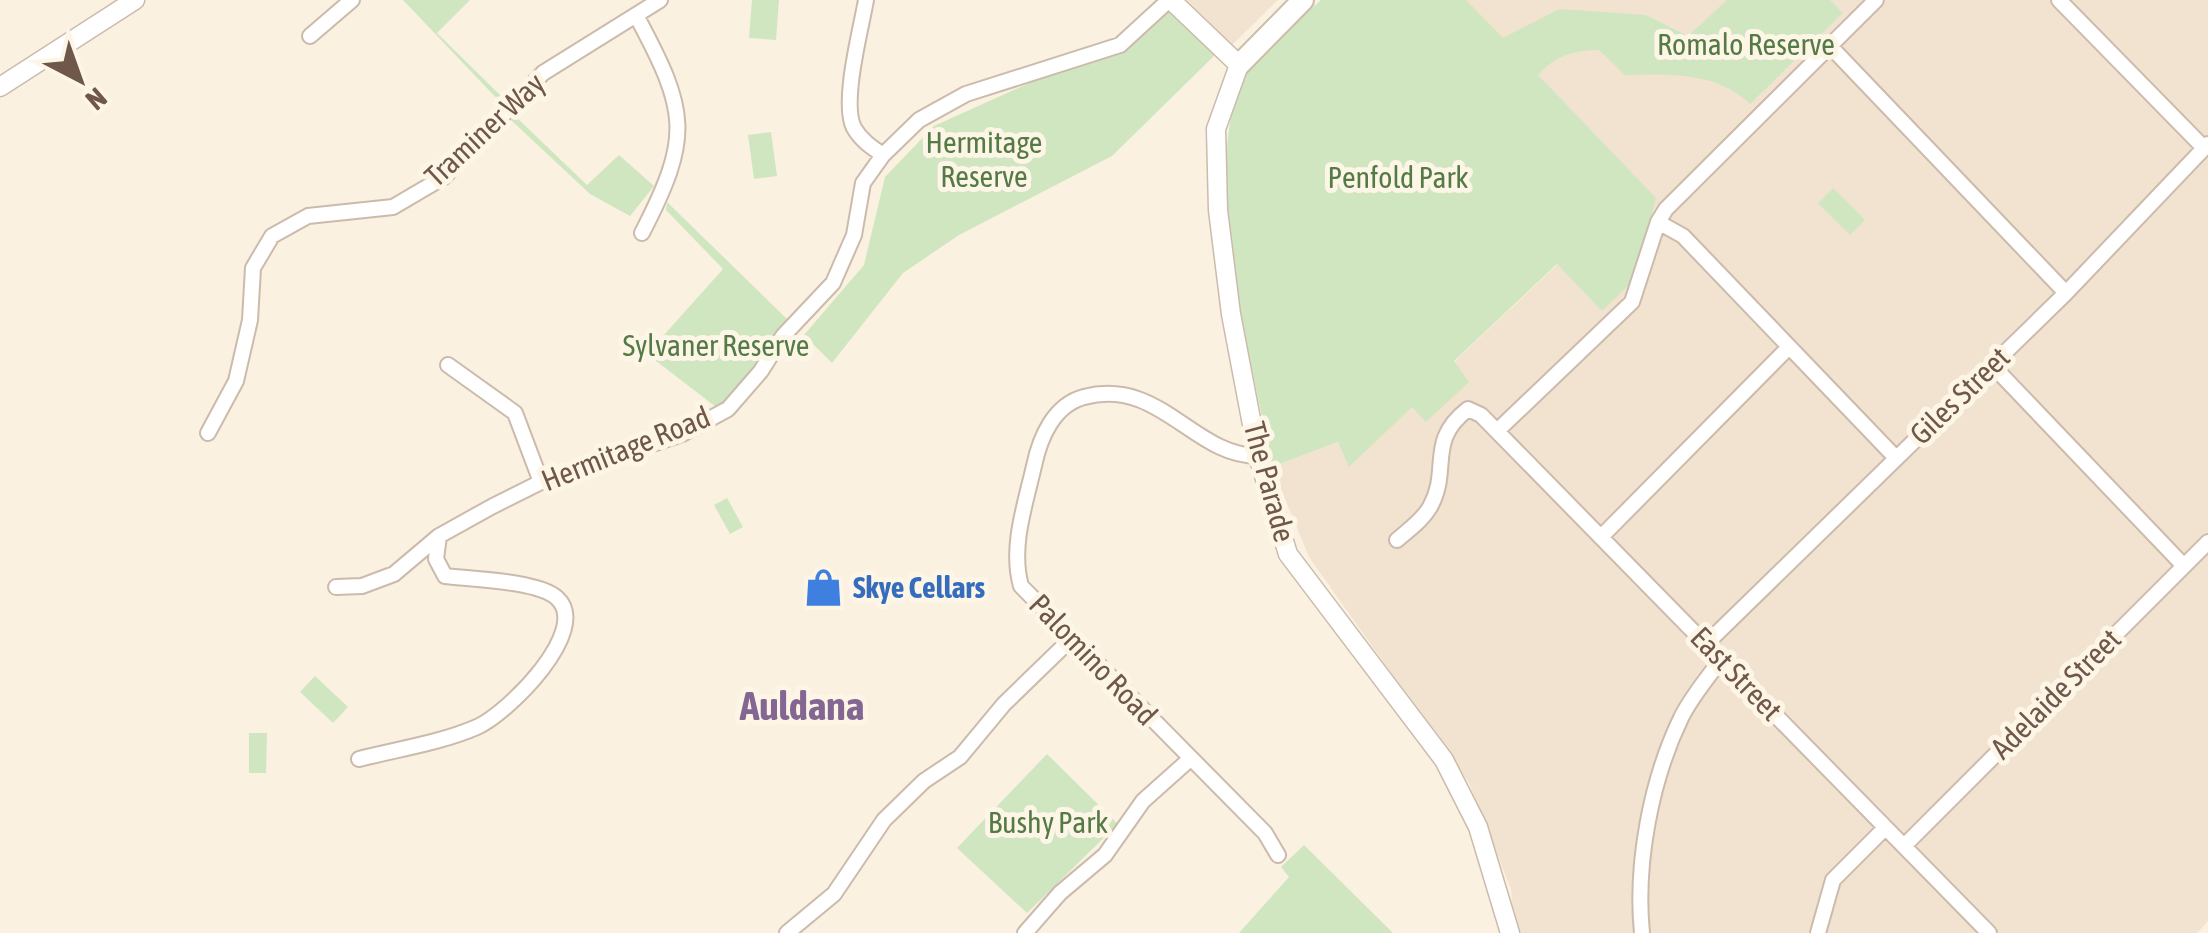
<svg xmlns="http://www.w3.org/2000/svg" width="2208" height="933" font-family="'Asap Condensed',sans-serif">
  <rect width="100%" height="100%" fill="#faf1e1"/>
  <path fill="#f1e3d0" d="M1187,0H1278L1232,45Z
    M1464,0H2208V921L2197,933H1515L1511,889L1469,783L1309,557L1272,467L1339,442L1350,466L1412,406L1426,421L1454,362L1558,264Z"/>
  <path fill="#cfe6c1" d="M403,0H470L437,33L506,101L503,105Z
    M752,0H779L776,40L749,38Z
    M1321,0H1466L1503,38L1559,9L1646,15L1688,36L1727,0H1830L1843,13L1750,104C1717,72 1669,74 1625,75L1599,50C1574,50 1555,56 1538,75L1656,198L1635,279L1602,311L1557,264L1454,361L1469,382L1426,422L1412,407L1349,467L1338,442L1272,467C1254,364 1199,177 1242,82C1257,49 1295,24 1321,0Z
    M1168,9L1216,54L1112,156L959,235L903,273L832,363L804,335L864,265L885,177L934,126L1058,70L1126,49Z
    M515,116L587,185L619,155L654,186L630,216L590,194L511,120Z
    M771,132L777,176L754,179L748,135Z
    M1833,188L1865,220L1850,235L1818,203Z
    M667,202L789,321L720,410L647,354L723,269L666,210Z
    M727,498L743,527L730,534L714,505Z
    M315,676L348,707L333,723L300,692Z
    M249,733H267L266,773H249Z
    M1047,754L1118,824L1027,913L957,848Z
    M1304,845L1393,933H1239L1289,877L1281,867Z"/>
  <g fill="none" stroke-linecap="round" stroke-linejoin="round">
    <defs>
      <path id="minor" d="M866,0C861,29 841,103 854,128C861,140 871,147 883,155
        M2059,0L2204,148
        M637,17C688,112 692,136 642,233
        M310,36L352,0
        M1829,45L2066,293
        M1658,222L1683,236L1896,458
        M448,365L515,413L541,482
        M1992,365L2184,566
        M1497,431L1632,302L1658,222L1666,209L1876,0
        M208,433L236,381L250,320L253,268L272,236L308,216L393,207L444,177L543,73L660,0
        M1258,456C1193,456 1160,377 1084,397C1054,405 1040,437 1034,466C1025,505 1010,548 1021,586L1265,833L1278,855
        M1602,536L1789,347
        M1397,540C1408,530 1422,521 1430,507C1451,470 1426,441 1468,409L1481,415L1989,933
        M336,587L362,586L394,574L439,536L493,506L541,482L682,434L728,409L761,371L783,336L833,283L854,235L863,183L883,155L919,120L966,94L1120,45L1169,0
        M1707,643L2066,293L2208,144
        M359,759C398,749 440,743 477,727C508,713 592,630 557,598C539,581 471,579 445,576L436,559L439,536
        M1904,846L2208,542
        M787,933L834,894L884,820L924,781L960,757L1004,704L1071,639
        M1025,933L1060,893L1105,855L1143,801L1190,759
        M1642,933C1635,864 1651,780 1681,718C1691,697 1708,678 1721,659
        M1818,933L1833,880L1885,828"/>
      <path id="tertiary" d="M1171,0L1239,65L1216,129L1218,210L1231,314L1258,456L1288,554L1444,760L1478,827L1510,933
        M0,87L135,0"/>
      <path id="secondary" d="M1239,65L1303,0"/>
    </defs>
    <use href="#minor" stroke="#ccbbac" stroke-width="18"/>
    <use href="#tertiary" stroke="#ccbbac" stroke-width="21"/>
    <use href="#secondary" stroke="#cebba9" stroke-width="24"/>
    <use href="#minor" stroke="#fff" stroke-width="14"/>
    <use href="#tertiary" stroke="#fff" stroke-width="18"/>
    <use href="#secondary" stroke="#fff" stroke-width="20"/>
  </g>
  <defs>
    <symbol id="shop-bare" viewBox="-9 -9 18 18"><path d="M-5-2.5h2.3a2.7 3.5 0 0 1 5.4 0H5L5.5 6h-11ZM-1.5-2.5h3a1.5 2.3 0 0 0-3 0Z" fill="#3f7fe0" stroke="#fdf5e6" stroke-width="2.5" paint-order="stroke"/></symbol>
  </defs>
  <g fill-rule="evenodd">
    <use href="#shop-bare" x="796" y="560" width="55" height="55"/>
  </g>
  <g text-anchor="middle" stroke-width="10" stroke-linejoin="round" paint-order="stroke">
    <g font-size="30" fill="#547a46" stroke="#fdf5e6">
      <text x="1746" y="55">Romalo Reserve</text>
      <text x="984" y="153">Hermitage<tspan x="984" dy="34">Reserve</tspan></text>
      <text x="1398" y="188">Penfold Park</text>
      <text x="716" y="356">Sylvaner Reserve</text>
      <text x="1048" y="833">Bushy Park</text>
    </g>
    <g font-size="30" fill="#6f584a" stroke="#fdf5e6">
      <text transform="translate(485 130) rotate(-43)" y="10">Traminer Way</text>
      <text transform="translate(1960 396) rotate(-44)" y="10">Giles Street</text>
      <text transform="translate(626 449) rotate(-22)" y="10">Hermitage Road</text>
      <text transform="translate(1269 482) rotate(75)" y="10">The Parade</text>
      <text transform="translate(1093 660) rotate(46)" y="10">Palomino Road</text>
      <text transform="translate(1736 674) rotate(46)" y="10">East Street</text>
      <text transform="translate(2056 694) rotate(-45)" y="10">Adelaide Street</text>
    </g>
    <g font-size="30" font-weight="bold" fill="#366cbe" stroke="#fdf5e6" text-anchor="start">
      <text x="853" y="598">Skye Cellars</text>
    </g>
    <g font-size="40" font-weight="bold" fill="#846692" stroke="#fdf5e6">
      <text x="802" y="720">Auldana</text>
    </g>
  </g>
  <g transform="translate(80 80) rotate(139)" stroke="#fdf5e6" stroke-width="8" paint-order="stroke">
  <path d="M0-8L18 38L0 25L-18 38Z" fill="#6f584a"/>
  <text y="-15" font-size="28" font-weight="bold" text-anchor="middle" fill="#6f584a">N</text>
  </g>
</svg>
